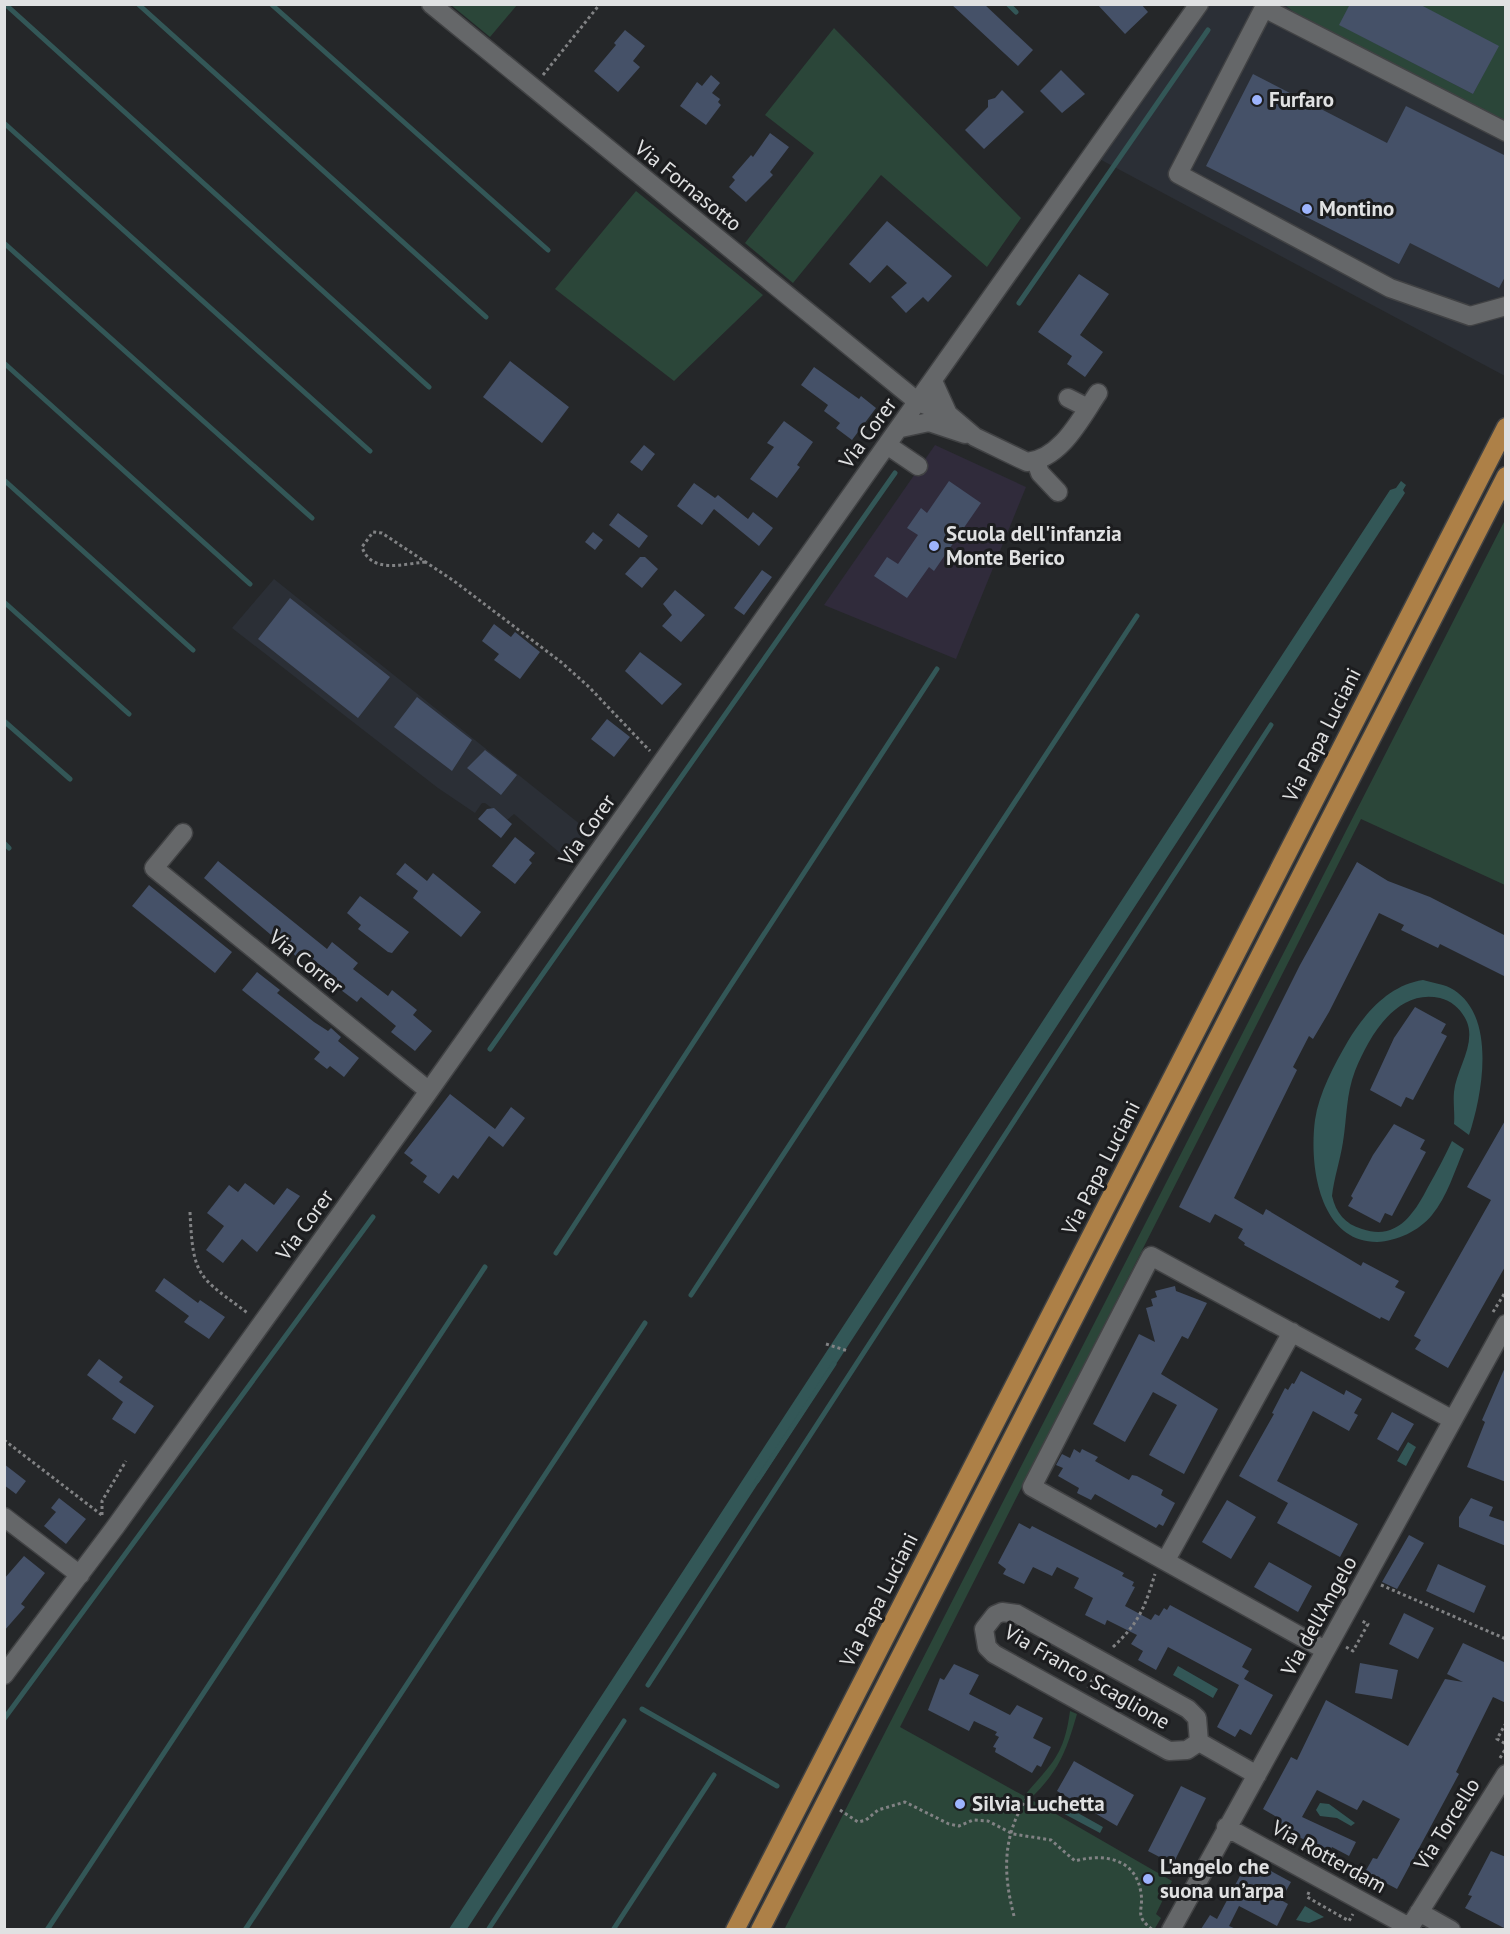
<svg xmlns="http://www.w3.org/2000/svg" width="1510" height="1934" font-family="'PT Sans',sans-serif">
  <rect width="100%" height="100%" fill="#252729"/>
  <path fill="#2b2f36" d="M1199,5H1505V376L1092,155Z
    M274,579L586,829L566,858L514,814L507,820L485,803H482L475,813L438,788L232,628Z"/>
  <path fill="#302b3b" d="M935,445L1026,487L956,659L824,605Z"/>
  <path fill="#2b4639" d="M451,5H517L490,37Z
    M1285,5H1350L1340,25L1473,94L1498,46L1419,5H1505V122L1295,13Z
    M834,28L1021,218L987,267L881,175L793,283L745,243L814,153L765,115Z
    M636,191L763,295L674,381L555,289Z
    M1505,520V885L1361,819L900,1727L1024,1796C1052,1763 1064,1756 1070,1711L1077,1714C1066,1752 1059,1771 1030,1799L1172,1881L1156,1914L1161,1918L1154,1930H784Z"/>
  <path fill="#335757" d="M1401,481L1406,485L1403,490L1405,493L467,1929H449L1390,490L1396,488Z
    M1423,980C1433,983 1445,984 1454,990C1497,1018 1482,1096 1469,1135L1454,1124C1455,1114 1453,1103 1454,1092C1456,1070 1476,1045 1467,1022C1462,1010 1452,1001 1440,998C1397,988 1369,1036 1355,1071C1346,1094 1347,1118 1343,1142C1340,1161 1334,1178 1332,1196C1336,1213 1345,1224 1362,1229C1397,1241 1414,1214 1428,1187C1437,1171 1445,1156 1452,1141L1464,1149C1455,1170 1447,1197 1432,1215C1419,1231 1397,1241 1377,1242C1319,1242 1309,1165 1315,1120C1319,1093 1334,1065 1348,1041C1365,1013 1389,985 1423,980Z
    M1408,1442L1416,1447L1406,1466L1397,1461Z
    M1178,1666L1218,1689L1213,1698L1173,1675Z
    M1060,1803L1103,1827L1100,1833L1057,1810Z
    M1320,1803L1329,1804L1355,1823L1351,1826L1337,1818L1320,1816L1316,1810Z
    M1305,1906L1324,1917L1309,1923L1296,1920Z"/>
  <g fill="none" stroke-linecap="round" stroke-linejoin="round">
    <path stroke="#335757" stroke-width="5" d="M5,4L429,387
      M138,4L486,317
      M271,4L548,250
      M1008,4L1016,12
      M4,123L370,451
      M4,243L312,518
      M1019,303L1208,30
      M4,363L250,584
      M4,480L193,650
      M4,602L129,714
      M4,721L70,779
      M4,843L9,848
      M490,1049L895,473
      M556,1253L937,669
      M691,1295L1137,616
      M757,1481L834,1364
      M648,1685L1271,725
      M642,1709L777,1786
      M4,1719L373,1217
      M47,1930L485,1267
      M245,1930L645,1323
      M488,1930L624,1721
      M613,1930L714,1775"/>
  </g>
  <path fill="#455168" d="M951,4H984L1033,50L1018,66Z
    M1097,4H1141L1148,12L1125,34Z
    M1350,4H1419L1499,46L1473,94L1339,25Z
    M625,30L645,46L633,61L640,67L618,92L594,71L616,45L614,43Z
    M1061,70L1085,94L1062,113L1040,91Z
    M1253,74L1387,143L1406,106L1506,156V275L1499,288L1410,243L1399,264L1206,166Z
    M711,75L720,83L712,93L720,99L718,102L721,105L706,125L680,106L697,82L702,86Z
    M1002,90L1024,112L984,149L965,130L988,107V100L995,98Z
    M770,133L789,147L770,172L773,175L746,202L729,187L735,180L732,177L751,155L753,157Z
    M887,221L952,276L928,302L923,297L906,313L891,297L907,283L887,265L870,283L849,264Z
    M1079,274L1109,294L1080,335L1103,352L1085,377L1067,364L1072,356L1038,332Z
    M510,361L569,407L542,443L483,397Z
    M814,367L859,399L861,396L876,408L852,440L836,428L840,423L824,411L828,405L801,385Z
    M784,421L813,442L797,465L800,467L777,498L750,479L774,447L767,443Z
    M644,445L655,454L642,471L630,462Z
    M949,481L981,503L934,571L929,567L907,598L874,576L887,557L898,564L918,535L907,528L921,508L927,513Z
    M694,483L715,498L718,495L748,519L753,512L773,528L759,546L714,509L702,525L677,506Z
    M618,513L648,536L639,548L609,525Z
    M593,532L603,540L595,550L585,542Z
    M640,557H645L658,569L642,588L625,574Z
    M762,570L772,577L744,615L734,608Z
    M675,590L705,615L681,642L662,626L672,615L663,604Z
    M290,598L390,677L358,718L258,639Z
    M494,624L511,637L515,632L540,652L520,679L494,660L499,654L482,641Z
    M640,652L682,684L662,705L625,671Z
    M417,697L472,740L452,771L394,727Z
    M607,719L630,737L614,757L591,739Z
    M485,750L517,775L501,795L467,768Z
    M494,808L512,824L501,838L478,819L487,809Z
    M515,837L535,853L529,860L532,863L515,884L492,866Z
    M218,861L327,949L332,942L358,963L353,969L388,996L392,990L417,1010L413,1015L432,1031L415,1051L391,1032L396,1026L361,997L357,1002L333,984L337,978L302,951L297,957L204,878Z
    M1357,862L1388,881L1430,897L1506,936V977L1440,944L1438,948L1401,930L1404,925L1379,913L1329,1012L1313,1039L1309,1036L1293,1067L1297,1070L1234,1198L1263,1215L1266,1209L1361,1266L1363,1262L1399,1281L1395,1287L1405,1292L1389,1321L1381,1317L1380,1319L1244,1245L1245,1243L1238,1238L1243,1229L1215,1214L1210,1223L1179,1207L1300,965Z
    M405,863L427,881L433,873L481,912L461,937L413,898L418,891L396,874Z
    M149,885L232,952L215,973L132,906Z
    M360,896L409,932L392,953L388,952L358,929L361,925L347,913Z
    M257,972L280,990L277,993L314,1022L328,1031L331,1028L341,1037L338,1041L359,1058L344,1077L330,1066L327,1069L314,1059L320,1052L242,990Z
    M1415,1007L1446,1024L1441,1033L1447,1036L1413,1100L1406,1097L1401,1107L1370,1090L1394,1038Z
    M450,1094L495,1129L511,1107L525,1118L503,1147L489,1136L458,1179L453,1175L439,1194L423,1182L427,1176L410,1163L413,1160L404,1153Z
    M1506,1119V1265L1448,1368L1415,1349L1421,1340L1414,1336L1491,1200L1467,1187Z
    M1394,1124L1425,1140L1420,1149L1426,1152L1392,1216L1385,1213L1380,1223L1348,1206L1353,1198L1351,1196L1373,1155Z
    M245,1183L274,1205L287,1188L300,1196L257,1252L242,1239L223,1263L206,1250L224,1226L207,1213L229,1185L238,1192Z
    M164,1278L198,1303L200,1300L225,1317L209,1339L184,1322L189,1316L155,1291Z
    M1175,1286L1176,1291L1207,1303L1188,1339L1182,1336L1161,1374L1218,1409L1184,1474L1149,1455L1177,1405L1153,1392L1125,1442L1093,1424L1139,1334L1155,1342L1146,1308L1153,1306L1151,1299L1157,1297L1155,1291Z
    M99,1359L123,1377L119,1382L154,1406L135,1434L112,1419L123,1402L87,1375Z
    M1506,1365V1482L1467,1467L1485,1422L1482,1420Z
    M1301,1371L1344,1395L1346,1390L1362,1399L1354,1413L1358,1415L1349,1431L1313,1411L1277,1481L1358,1524L1340,1557L1277,1523L1288,1503L1239,1476L1274,1414L1272,1413L1285,1388L1288,1390L1292,1383L1294,1384Z
    M1392,1412L1414,1424L1398,1451L1377,1439Z
    M1074,1449L1080,1453L1082,1449L1098,1457L1095,1461L1129,1480L1132,1475L1137,1476L1163,1490L1161,1495L1175,1503L1163,1526L1159,1524L1156,1528L1095,1494L1091,1500L1077,1493L1079,1488L1058,1476L1063,1468L1056,1465L1062,1454L1070,1458Z
    M4,1464L26,1481L16,1494L4,1485Z
    M59,1498L86,1519L66,1544L44,1526L56,1512L51,1508Z
    M1471,1498L1493,1507L1489,1516L1506,1522V1546L1459,1527V1517Z
    M1227,1500L1256,1517L1231,1559L1202,1542Z
    M1019,1523L1030,1529L1032,1526L1124,1573L1122,1576L1134,1582L1132,1586L1135,1587L1125,1606L1151,1620L1155,1614L1159,1616L1164,1608L1167,1610L1170,1605L1252,1649L1242,1667L1249,1671L1244,1679L1273,1695L1251,1735L1240,1729L1235,1737L1217,1727L1239,1685L1168,1647L1156,1670L1138,1660L1143,1651L1131,1644L1137,1635L1107,1620L1105,1625L1085,1615L1093,1598L1074,1588L1079,1578L1057,1567L1052,1576L1033,1567L1024,1584L1003,1574L1006,1569L998,1563Z
    M1409,1535L1424,1543L1397,1589L1382,1582Z
    M24,1556L45,1573L21,1604L25,1607L4,1631V1579Z
    M1269,1562L1312,1586L1298,1612L1254,1587Z
    M1438,1564L1486,1586L1474,1613L1426,1591Z
    M1404,1613L1434,1628L1418,1659L1389,1644Z
    M1463,1643L1506,1663V1703L1493,1697L1456,1772L1459,1774L1397,1889L1365,1872L1373,1858L1377,1859L1400,1819L1363,1800L1357,1810L1317,1790L1302,1817L1356,1842L1349,1856L1332,1847L1330,1852L1278,1827L1280,1819L1263,1809L1291,1757L1297,1760L1326,1700L1408,1746L1445,1679L1463,1682L1447,1674Z
    M1360,1663L1398,1670L1392,1699L1355,1693Z
    M954,1664L979,1675L969,1694L1010,1715L1017,1705L1043,1718L1033,1738L1051,1747L1041,1767L1037,1765L1032,1773L995,1752L996,1748L993,1747L999,1737L995,1735L997,1732L974,1721L969,1731L928,1710L940,1678L944,1680Z
    M1074,1761L1134,1795L1117,1826L1057,1791Z
    M1181,1786L1206,1798L1173,1864L1148,1851Z
    M1491,1851L1506,1857V1929L1465,1908L1472,1896L1468,1895Z
    M1249,1859L1291,1882L1281,1900L1288,1904L1277,1926L1239,1906L1229,1926L1236,1929H1201L1210,1915L1217,1919Z"/>
  <g fill="none" stroke-linecap="round" stroke-linejoin="round">
    <defs>
      <path id="minor" d="M431,4L918,402L948,414
        M1506,132L1264,8L1178,174L1390,288L1470,316L1506,306
        M933,381L948,414L975,437L1027,462C1061,459 1081,418 1098,393
        M1068,398L1088,408
        M901,428L929,422L965,434
        M887,445L918,466
        M1036,461L1040,473L1058,492
        M183,833L154,868L429,1091
        M4,1517L80,1575
        M1166,1560L1292,1332
        M1002,1612L1017,1614L1188,1709L1197,1718L1199,1742L1187,1750L1169,1751L994,1654L987,1647L984,1629L995,1615Z
        M1325,1650L1032,1487L1151,1256L1453,1420
        M4,1675L116,1526L429,1091L1199,4
        M1199,1742L1257,1775
        M1226,1827L1409,1927
        M1419,1912L1451,1930
        M1171,1930L1506,1324
        M1408,1930L1506,1774"/>
      <path id="major" d="M735,1930L1506,427
        M760,1930L1506,476"/>
    </defs>
    <use href="#minor" stroke="#414244" stroke-width="21"/>
    <use href="#major" stroke="#414244" stroke-width="21"/>
    <path stroke="#818284" stroke-width="3" stroke-dasharray="3 3" stroke-linecap="butt" d="M543,75L600,4
      M425,562C403,564 371,574 362,547L373,532L382,533L454,581L561,662L589,687L650,751
      M190,1212C193,1278 198,1276 249,1314
      M1493,1312L1506,1291
      M826,1344L848,1351
      M4,1440L103,1516
      M102,1515V1501L126,1461
      M1381,1585L1506,1639
      M1113,1647C1139,1623 1145,1607 1155,1574
      M1346,1647L1353,1651L1368,1624L1360,1620
      M1088,1688L1095,1675
      M1506,1723L1497,1739L1506,1744
      M1500,1758L1506,1748
      M840,1810L858,1822L866,1820L878,1810L905,1802L949,1824L959,1826L973,1820L988,1821L1013,1834L1051,1840L1075,1861C1103,1853 1136,1858 1141,1893C1144,1911 1133,1915 1153,1930
      M1309,1892L1307,1897L1349,1921L1353,1914
      M1014,1916C1003,1874 1002,1836 1027,1798"/>
    <use href="#minor" stroke="#656769" stroke-width="18"/>
    <use href="#major" stroke="#ad8047" stroke-width="18"/>
  </g>
  <g fill="#9db4fd" stroke="#1c1d1f" stroke-width="2">
    <circle cx="1257" cy="100" r="6"/>
    <circle cx="1307" cy="209" r="6"/>
    <circle cx="934" cy="546" r="6"/>
    <circle cx="960" cy="1804" r="6"/>
    <circle cx="1148" cy="1879" r="6"/>
  </g>
  <g text-anchor="middle" stroke-width="6" stroke-linejoin="round" paint-order="stroke">
    <g font-size="21" font-weight="bold" fill="#e0e1e2" stroke="#1c1d1f" text-anchor="start">
      <text x="1269" y="107">Furfaro</text>
      <text x="1319" y="216">Montino</text>
      <text x="946" y="541">Scuola dell'infanzia<tspan x="946" dy="24">Monte Berico</tspan></text>
      <text x="972" y="1811">Silvia Luchetta</text>
      <text x="1160" y="1874">L'angelo che<tspan x="1160" dy="24">suona un’arpa</tspan></text>
    </g>
    <g font-size="21" fill="#e0e1e2" stroke="#1c1d1f">
      <text transform="translate(688 186) rotate(39)" y="7">Via Fornasotto</text>
      <text transform="translate(868 433) rotate(-54)" y="7">Via Corer</text>
      <text transform="translate(1322 735) rotate(-63)" y="7">Via Papa Luciani</text>
      <text transform="translate(587 830) rotate(-55)" y="7">Via Corer</text>
      <text transform="translate(306 962) rotate(39)" y="7">Via Correr</text>
      <text transform="translate(1101 1168) rotate(-63)" y="7">Via Papa Luciani</text>
      <text transform="translate(305 1225) rotate(-54)" y="7">Via Corer</text>
      <text transform="translate(879 1600) rotate(-63)" y="7">Via Papa Luciani</text>
      <text transform="translate(1319 1616) rotate(-61)" y="7">Via dell'Angelo</text>
      <text transform="translate(1087 1677) rotate(30)" y="7">Via Franco Scaglione</text>
      <text transform="translate(1447 1824) rotate(-58)" y="7">Via Torcello</text>
      <text transform="translate(1329 1857) rotate(29)" y="7">Via Rotterdam</text>
    </g>
  </g>
  <rect width="1510" height="1934" fill="none" stroke="#e0e1e2" stroke-width="12"/>
</svg>
